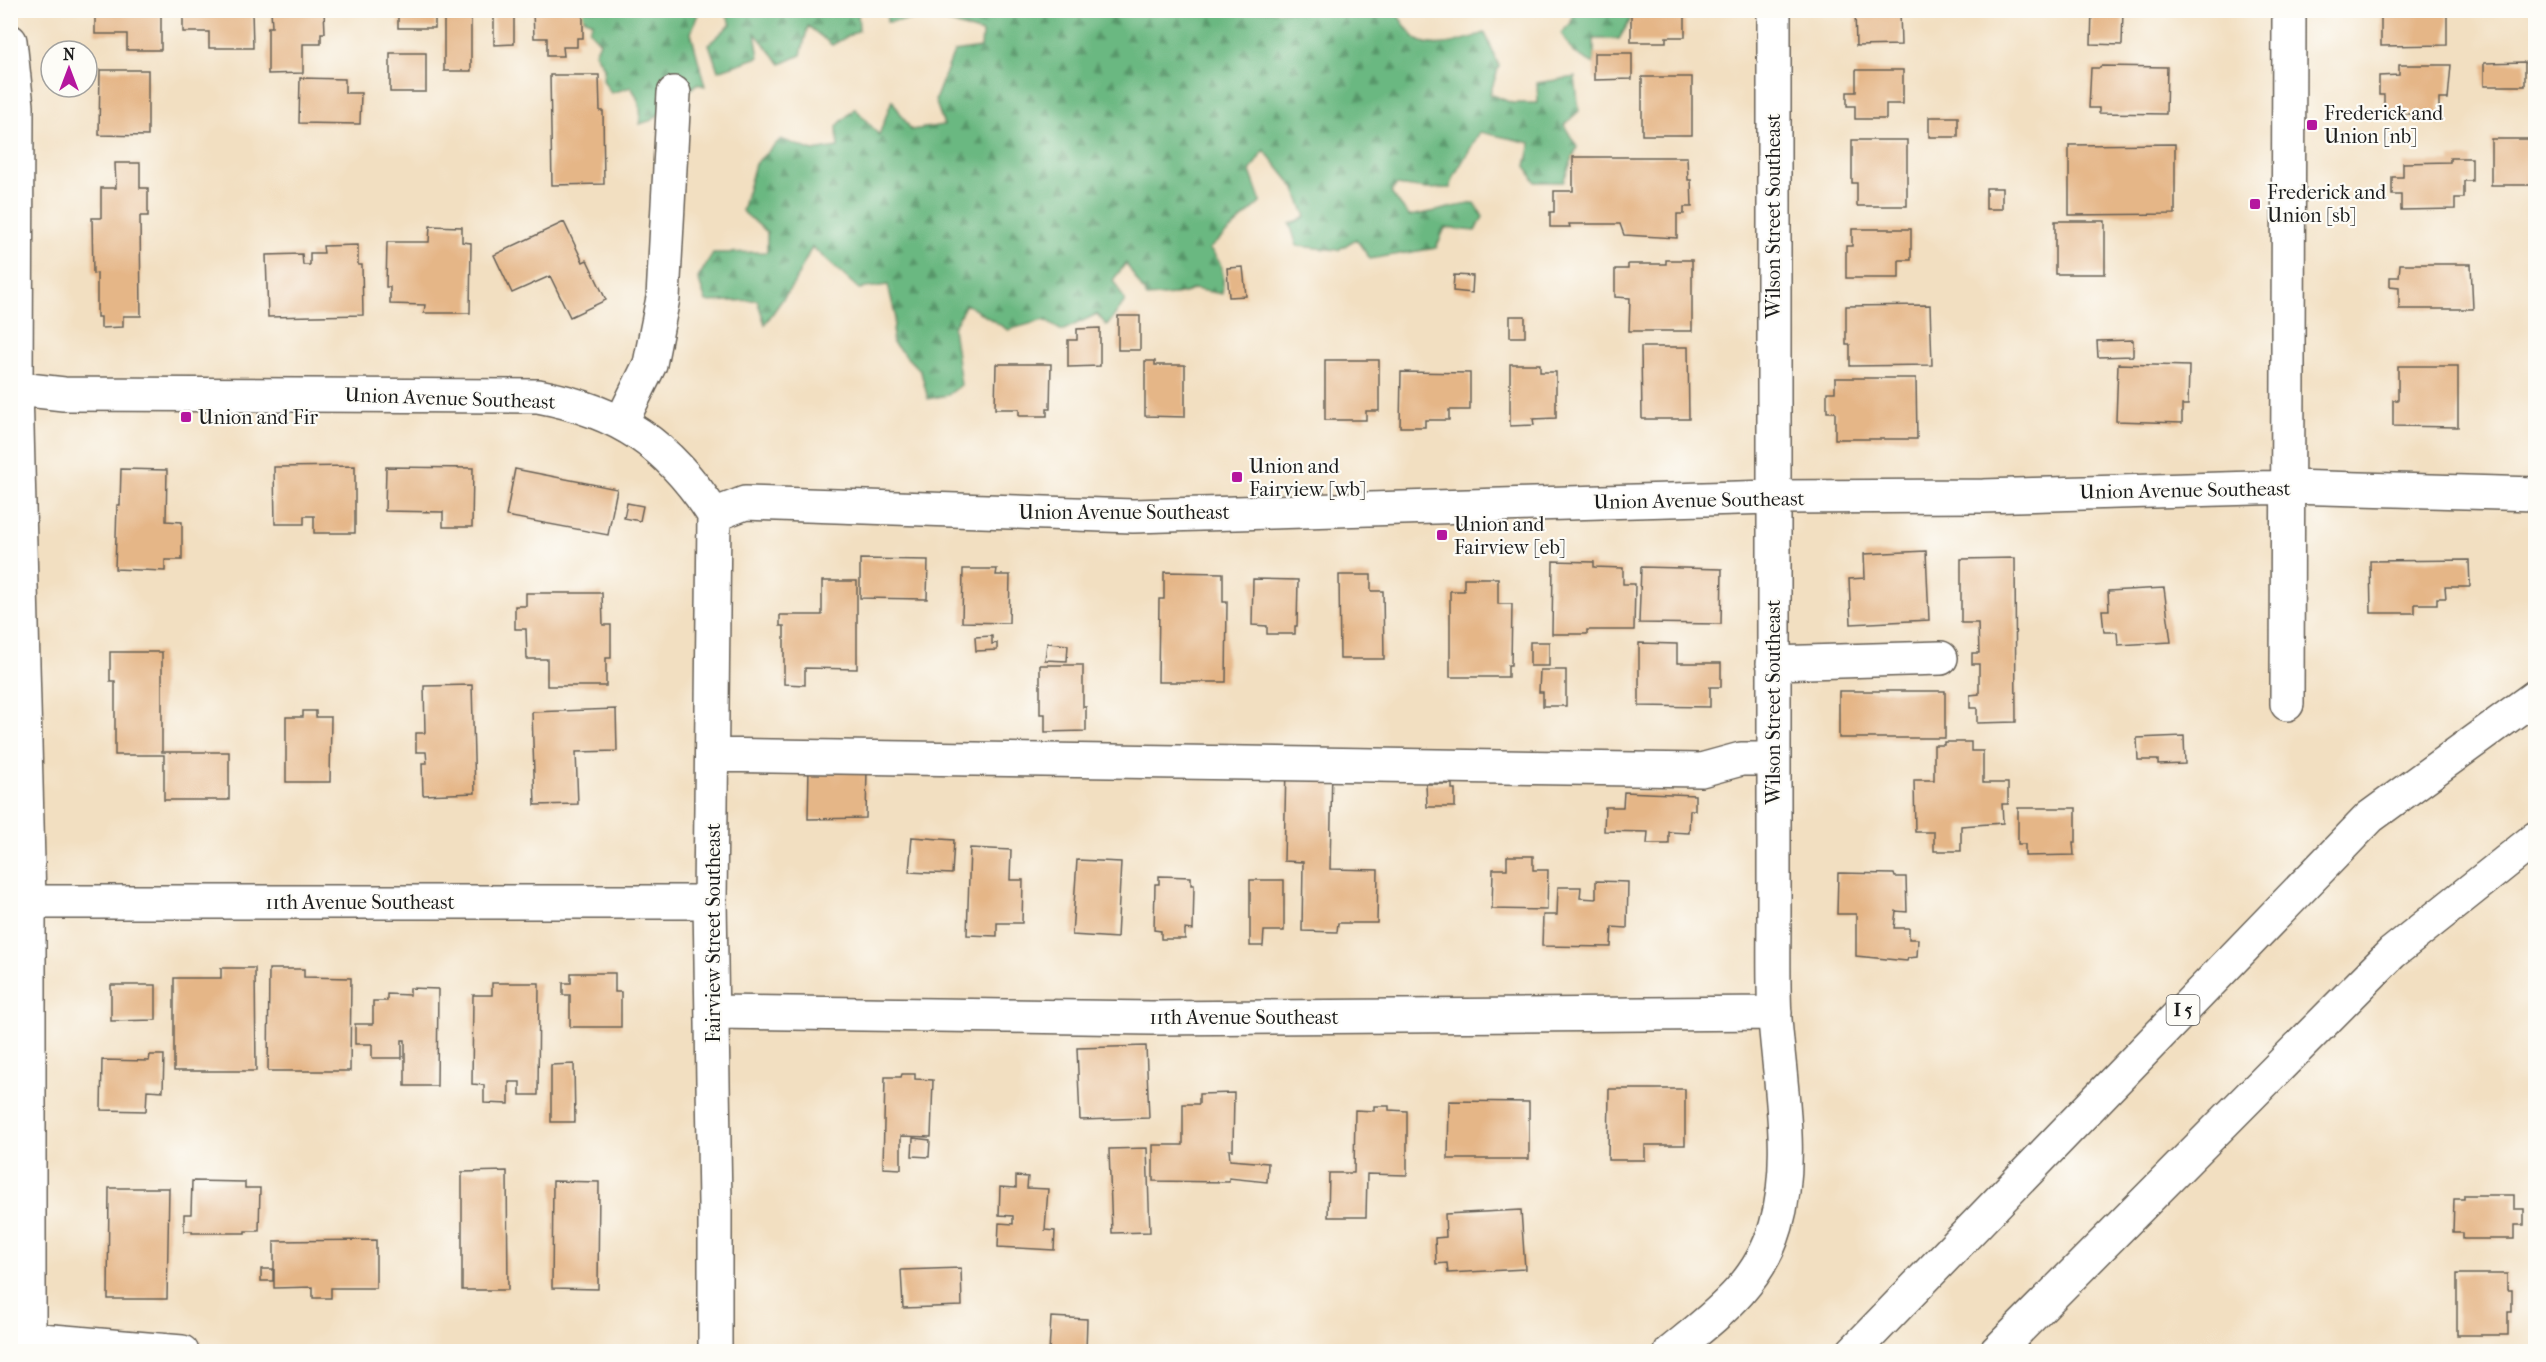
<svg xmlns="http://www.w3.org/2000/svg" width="2546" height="1362" font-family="'IM FELL French Canon',serif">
  <defs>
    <pattern id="forest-firs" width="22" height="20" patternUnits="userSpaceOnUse" patternTransform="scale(1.5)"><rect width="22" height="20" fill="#6bb881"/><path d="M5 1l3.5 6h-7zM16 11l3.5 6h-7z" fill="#579569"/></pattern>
  </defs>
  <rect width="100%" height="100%" fill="#fdfcf7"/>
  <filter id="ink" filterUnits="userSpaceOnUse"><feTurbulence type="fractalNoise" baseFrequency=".0167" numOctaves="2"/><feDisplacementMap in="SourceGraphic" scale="12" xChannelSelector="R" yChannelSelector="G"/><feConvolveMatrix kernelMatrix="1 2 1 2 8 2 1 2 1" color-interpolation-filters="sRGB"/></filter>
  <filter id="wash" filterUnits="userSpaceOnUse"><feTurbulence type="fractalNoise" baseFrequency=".008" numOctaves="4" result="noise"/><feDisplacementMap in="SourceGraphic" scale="24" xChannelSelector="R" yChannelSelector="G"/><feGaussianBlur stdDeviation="1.35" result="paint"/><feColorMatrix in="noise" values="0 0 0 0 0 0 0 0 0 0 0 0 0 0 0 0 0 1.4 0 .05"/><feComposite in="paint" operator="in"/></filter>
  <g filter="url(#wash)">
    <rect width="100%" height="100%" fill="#f2dfc1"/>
    <path fill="url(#forest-firs)" stroke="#446a4e" stroke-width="1.5" d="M575,10L699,11L691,33L705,86L697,84L652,120L640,124C642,110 639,98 631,87L611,93L603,80L604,67L595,53L600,42L589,30L593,22L575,14Z
      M1631,10L1635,12L1619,39H1594V64L1573,52L1561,33L1571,23L1573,11Z
      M724,11H858L859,30L832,45L808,26L801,55L781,64L755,33L759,57L718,71L709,44L731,24Z
      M887,11H1401L1399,17C1404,24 1411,36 1418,40C1437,51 1466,39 1485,33L1499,66L1490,94L1512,103H1538L1537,83L1575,77L1579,111L1564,125L1577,147L1563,182H1535L1526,166L1531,143L1480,132L1455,174L1450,188L1427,189L1396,185L1391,193L1409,216C1432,213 1452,206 1475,203L1483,217L1475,231L1445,228L1436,248L1370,259L1356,239L1338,250L1297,246L1290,224L1306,217L1294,187L1264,150L1250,171L1261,202L1209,249C1223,262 1225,275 1222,294L1194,289C1180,297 1164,295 1147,297L1126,263L1113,280L1125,301L1107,326L1097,314L1062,331L1044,320L1008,330L966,304L953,328L961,385L948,395L928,399L921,372L892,342L895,314L888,285L859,289L812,247L794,283L765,324L757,300L706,302L698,278L713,253L767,252V232L742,211L755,164L781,139L813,151L838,147L837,126L855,108L879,135L892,100L911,130L944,125L935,100L954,52L981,48L982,33L935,18L887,22Z"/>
    <g id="blocks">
      <path fill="#e5b687" d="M95,10H161V50H127V34H95Z
        M183,10H252L253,48H209V32H183Z
        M271,10H324L325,33H321V44H303V73L268,74V27H272Z
        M389,10H471V71H444V17H435V28H398V16H389Z
        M494,10H514V44L494,45Z
        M533,10H583V38H577V47H563L564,56H547V38H534Z
        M1631,10H1691V13H1685V37H1666V42H1631Z
        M1855,10H1900L1901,45L1856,46Z
        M2092,10H2123L2122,45L2091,44Z
        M2381,10H2447V45L2381,46Z
        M390,53H426V92H390Z
        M1594,53H1632V79L1594,80Z
        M2525,62V86H2484V63Z
        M2399,65H2451L2448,99H2439V114H2384V95H2379V76L2399,75Z
        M2101,66L2167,67L2166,114L2099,113V108H2089L2091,68H2100Z
        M100,70H148V136L99,135Z
        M1856,70H1903V104H1886V119H1855V106H1847V92H1856Z
        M550,75H599L600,111H603L604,184L552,185Z
        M1642,77H1692V135H1642Z
        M300,78L345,79V93H361L360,124L299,123Z
        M1929,117H1958V137H1929Z
        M2491,139H2532V185H2491Z
        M1852,140H1907V206H1857V183H1852Z
        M2175,144V214L2069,215V145Z
        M1573,157H1687L1688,180H1691L1692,207H1684V214H1677V238L1624,235L1620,224H1569L1570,227H1550V212H1554V191H1573Z
        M2450,158H2472V181H2464V198H2455V209L2401,210V195H2392V177H2403V163L2450,162Z
        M115,163H140V188H148V216H140L141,316H123V327L101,328V317H97V273L93,274L92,218H101V188H116Z
        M1986,188H2002V209H1986Z
        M2055,221H2105V274H2055Z
        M564,222L583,262L587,260L606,300L570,317L550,276L512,293L494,255Z
        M430,226L462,227V242L471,243L470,313H424L425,305L390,304V287H386L387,242H429Z
        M1852,229H1911V260H1899V278H1846V246H1852Z
        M358,245V265H362L363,315L268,317L266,255L302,254L303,265H310V253H324L323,246Z
        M1666,260H1692V331H1629L1630,298L1615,297V269H1628V264H1666Z
        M2400,264H2471L2473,309H2399V287L2390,286V277H2399Z
        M1243,267L1246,296L1229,297L1227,268Z
        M1454,275L1473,276L1472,293L1453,291Z
        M1930,305L1932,365L1850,366V345H1846V306Z
        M1118,316H1140V350H1118Z
        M1510,316H1525V337H1510Z
        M1100,328V366L1068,367V340H1077V329Z
        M2133,340V356L2098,357L2097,341Z
        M1641,347H1688L1689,419H1642Z
        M1325,360H1379V411H1366V420H1325Z
        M1145,361H1155V365H1185V417L1145,416Z
        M996,364H1051L1050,409H1047V416H1019V409H995Z
        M1510,364H1540V372H1556V418L1533,419L1534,425L1510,426Z
        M2118,364L2189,366L2188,405H2182V423L2116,421Z
        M2398,366H2458V427L2393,426V400H2398Z
        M1401,372L1470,373V410H1449V420H1425V427H1400Z
        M1835,378H1916L1917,439H1835V412H1827V392H1835Z
        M355,466V533H314V516H304V524H275L274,467Z
        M386,467L473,468L472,527H443V512L385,511Z
        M121,469L167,470L166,521L182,522V560H165V571L115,569L117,505H120Z
        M515,469L617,489L608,535L506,516Z
        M627,503L643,506L640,521L624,518Z
        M1926,551L1929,620L1851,624L1849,579L1865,578L1864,554Z
        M2015,558L2016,722L1977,723V708H1970V695L1979,694V664H1972V653H1979L1978,623H1961V559Z
        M860,559L928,560L927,599L860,598Z
        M2469,560L2470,587H2445L2446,598H2437V604H2415V613H2371L2370,561Z
        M1553,561L1594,562V567L1623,568V584H1635L1634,630H1587V634H1552Z
        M1641,567L1722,569L1721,624L1639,623Z
        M963,569H997L996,575H1010L1009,623L962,622Z
        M1164,572L1223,573V602H1227L1226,682H1158L1159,599H1164Z
        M1339,575H1371V591H1383L1384,659H1340Z
        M1464,578H1498V604H1512L1511,665H1508V677H1450V591H1464Z
        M1253,579L1298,580L1297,626H1295V634H1267V626L1252,625Z
        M822,581H857V669L805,668V685L784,684V626H780V615H822Z
        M2164,588L2171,642L2118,645L2117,632H2104L2102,610H2109L2108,591Z
        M526,593H602L603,625H611V658H606V686H547V659H527L526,629H515V606H526Z
        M992,636V644L997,643V650L976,651L975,637Z
        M1530,642H1549V666H1530Z
        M1047,643L1068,645L1067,661L1045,660Z
        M1639,643L1677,644V663H1721V687H1710V707L1639,706Z
        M110,652H162V752H229V800H164V755H115V681H110Z
        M1040,665H1083V707H1086V731L1045,732V714H1040Z
        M1540,670H1566V706H1543V692H1539Z
        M472,685L475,793L423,795L422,763H427L426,752H416V733H425L424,686Z
        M1839,691H1945V738H1839Z
        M616,709L617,751L576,752L578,804L535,805L532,712Z
        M303,711H316V717H331L330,782H286V717H303Z
        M2184,736L2185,764L2158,765V760H2138L2137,738Z
        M1944,742H1971V751H1983V783H2008V804H2002L2003,823L1961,826V851H1934V832H1915L1914,780H1934V745H1944Z
        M1286,766L1332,767L1330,869L1378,870L1377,923H1338L1337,932L1302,931L1303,862L1284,861Z
        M809,767H867L866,818L808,819Z
        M1426,784H1452V789H1455V807H1427Z
        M1624,792L1695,795V810H1690L1689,833L1669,832V844H1647L1648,832L1604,831L1605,807H1623Z
        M2018,808H2076V842H2073L2074,855L2025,856V844H2018Z
        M912,837L954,840L952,874L909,872Z
        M970,848L1011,850L1010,880H1023L1022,923H997V936L967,935Z
        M1507,856H1533V870H1548L1547,910L1492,909L1493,869H1507Z
        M1077,860L1121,862L1117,938L1072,935Z
        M1838,873L1894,874L1895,877H1906L1907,912L1896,911L1894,928H1909V939H1918L1917,957L1908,958L1907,961L1856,956V914H1837Z
        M1159,876L1191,877V885H1194L1193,930L1185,929V939H1161V931L1154,930L1155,884H1159Z
        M1250,880H1284V931H1264L1263,946H1250Z
        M1596,881L1628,882L1627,928L1612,927L1611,947L1542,946L1543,915H1557L1558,887H1581L1580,898L1596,899Z
        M221,968H255L256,1071H174V978H221Z
        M269,969H304V977L351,978L350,1071H268Z
        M571,973H615V992H621V1027H570V995H563V983H571Z
        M492,983H539L538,1095H520V1082H509V1104L484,1103V1085L472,1084L473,995H492Z
        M111,985H156V1020L111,1021Z
        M410,988L438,989L437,1086H405V1040H402V1058H372V1044H355V1024H373V1001H387V994L410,995Z
        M1146,1046L1149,1118L1080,1120L1077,1048Z
        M150,1055H164L163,1091L147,1090L146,1111L101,1110L102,1060L149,1061Z
        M574,1064L575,1122H551V1065Z
        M902,1074H915V1079L933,1080L931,1137L901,1136V1169L883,1168L885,1077H901Z
        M1609,1089H1685V1145H1645V1160H1608Z
        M1234,1093L1233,1150H1229L1230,1160L1268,1163L1267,1182L1229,1178V1182L1153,1181V1145H1183V1104H1199V1094Z
        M1449,1101L1529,1102V1159H1448Z
        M1374,1106H1389V1110L1407,1111V1175L1367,1174L1366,1217H1328L1329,1173H1354L1355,1110L1374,1111Z
        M913,1138L930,1140L929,1157L912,1156Z
        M1147,1148L1150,1232L1112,1233L1109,1149Z
        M507,1171L508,1290H462V1172Z
        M1016,1176L1028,1177L1027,1188L1048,1189L1045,1230L1055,1231L1054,1250L998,1247L999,1223L1013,1224V1216L999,1215L1000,1187L1016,1188Z
        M192,1181L245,1182V1188H260L259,1231H245V1233H192V1231H184V1214H191Z
        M553,1181L599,1182L598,1289L552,1288Z
        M109,1188H169L167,1299H108Z
        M2464,1195H2514V1209H2524V1225H2515V1239H2463V1233H2453L2454,1199H2464Z
        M1521,1210L1525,1269L1448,1273L1447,1263L1436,1264L1435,1238L1446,1237L1445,1214Z
        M376,1240V1288H331V1298H313V1287L274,1288V1241Z
        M961,1268L962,1306L903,1308L901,1270Z
        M261,1269H273V1281H261Z
        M2457,1274H2507V1290H2512V1312H2508V1335H2457Z
        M1051,1317L1087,1319L1086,1352H1049Z"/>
    </g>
  </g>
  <g filter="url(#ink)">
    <use href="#blocks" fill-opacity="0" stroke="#676056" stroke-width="1.5"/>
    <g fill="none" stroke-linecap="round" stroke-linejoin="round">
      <defs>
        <path id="minor" d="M10,41L17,106L16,388L29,902V1352
          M10,388L64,394L538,396C620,411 669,445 714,515
          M621,423L650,364L663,298L674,93
          M714,515L745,503L1133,516L1772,497L1983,496L2289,487L2536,494
          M714,515L710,902L715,1204V1352
          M1773,663L1941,658
          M2287,704L2289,10
          M713,755L1701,770L1741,759H1774
          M10,902H710
          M713,1012L1152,1018L1775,1013
          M29,1339L182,1352
          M1671,1352C1716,1315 1759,1285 1776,1226C1795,1160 1780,1086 1775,1019C1773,982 1774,944 1774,908C1773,609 1773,310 1774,10"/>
        <path id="highway" d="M1853,1352L2370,817L2536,696
          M1996,1352L2392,953L2536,838"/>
      </defs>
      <use href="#minor" stroke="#676056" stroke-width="36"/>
      <use href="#highway" stroke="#676056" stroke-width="36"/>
      <use href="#minor" stroke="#fff" stroke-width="33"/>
      <use href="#highway" stroke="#fff" stroke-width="33"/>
    </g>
  </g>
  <g fill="#b5179e" stroke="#fdfcf7" stroke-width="2">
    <rect x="2306" y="119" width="12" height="12" rx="3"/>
    <rect x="2249" y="198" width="12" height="12" rx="3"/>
    <rect x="180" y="411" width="12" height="12" rx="3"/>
    <rect x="1231" y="471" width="12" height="12" rx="3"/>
    <rect x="1436" y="529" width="12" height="12" rx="3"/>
  </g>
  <g text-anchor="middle" stroke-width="4.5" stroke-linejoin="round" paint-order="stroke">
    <rect fill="#fdfcf7" stroke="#605f5e" stroke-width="1.5" x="2166.5" y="995" width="33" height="30" rx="4.5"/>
    <g font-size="18" font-weight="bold" fill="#1c1c1c">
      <text x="2183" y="1016">I 5</text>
    </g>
    <g font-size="20" fill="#1c1c1c" stroke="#fdfcf7" text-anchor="start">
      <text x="2324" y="120">Frederick and<tspan x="2324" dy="23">Union [nb]</tspan></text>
      <text x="2267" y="199">Frederick and<tspan x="2267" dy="23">Union [sb]</tspan></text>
      <text x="198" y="424">Union and Fir</text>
      <text x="1249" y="473">Union and<tspan x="1249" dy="23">Fairview [wb]</tspan></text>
      <text x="1454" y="531">Union and<tspan x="1454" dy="23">Fairview [eb]</tspan></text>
    </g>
    <g font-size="20" fill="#1c1c1c" stroke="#fdfcf7">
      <text transform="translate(1773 216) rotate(-90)" y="7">Wilson Street Southeast</text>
      <text transform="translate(450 398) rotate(2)" y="7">Union Avenue Southeast</text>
      <text transform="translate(2185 490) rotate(-1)" y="7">Union Avenue Southeast</text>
      <text transform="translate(1699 500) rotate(-1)" y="7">Union Avenue Southeast</text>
      <text x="1124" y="519">Union Avenue Southeast</text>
      <text transform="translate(1773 702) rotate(-90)" y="7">Wilson Street Southeast</text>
      <text x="360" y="909">11th Avenue Southeast</text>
      <text transform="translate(713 933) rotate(-90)" y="7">Fairview Street Southeast</text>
      <text x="1244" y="1024">11th Avenue Southeast</text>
    </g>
  </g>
  <rect width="2546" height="1362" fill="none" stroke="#fdfcf7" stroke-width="36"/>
  <g transform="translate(69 69)"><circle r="28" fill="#fdfcf7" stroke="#a3a29f" stroke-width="1.5"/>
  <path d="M0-4.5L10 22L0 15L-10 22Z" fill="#b5179e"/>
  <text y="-9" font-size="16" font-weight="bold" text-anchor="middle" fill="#1c1c1c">N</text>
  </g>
</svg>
